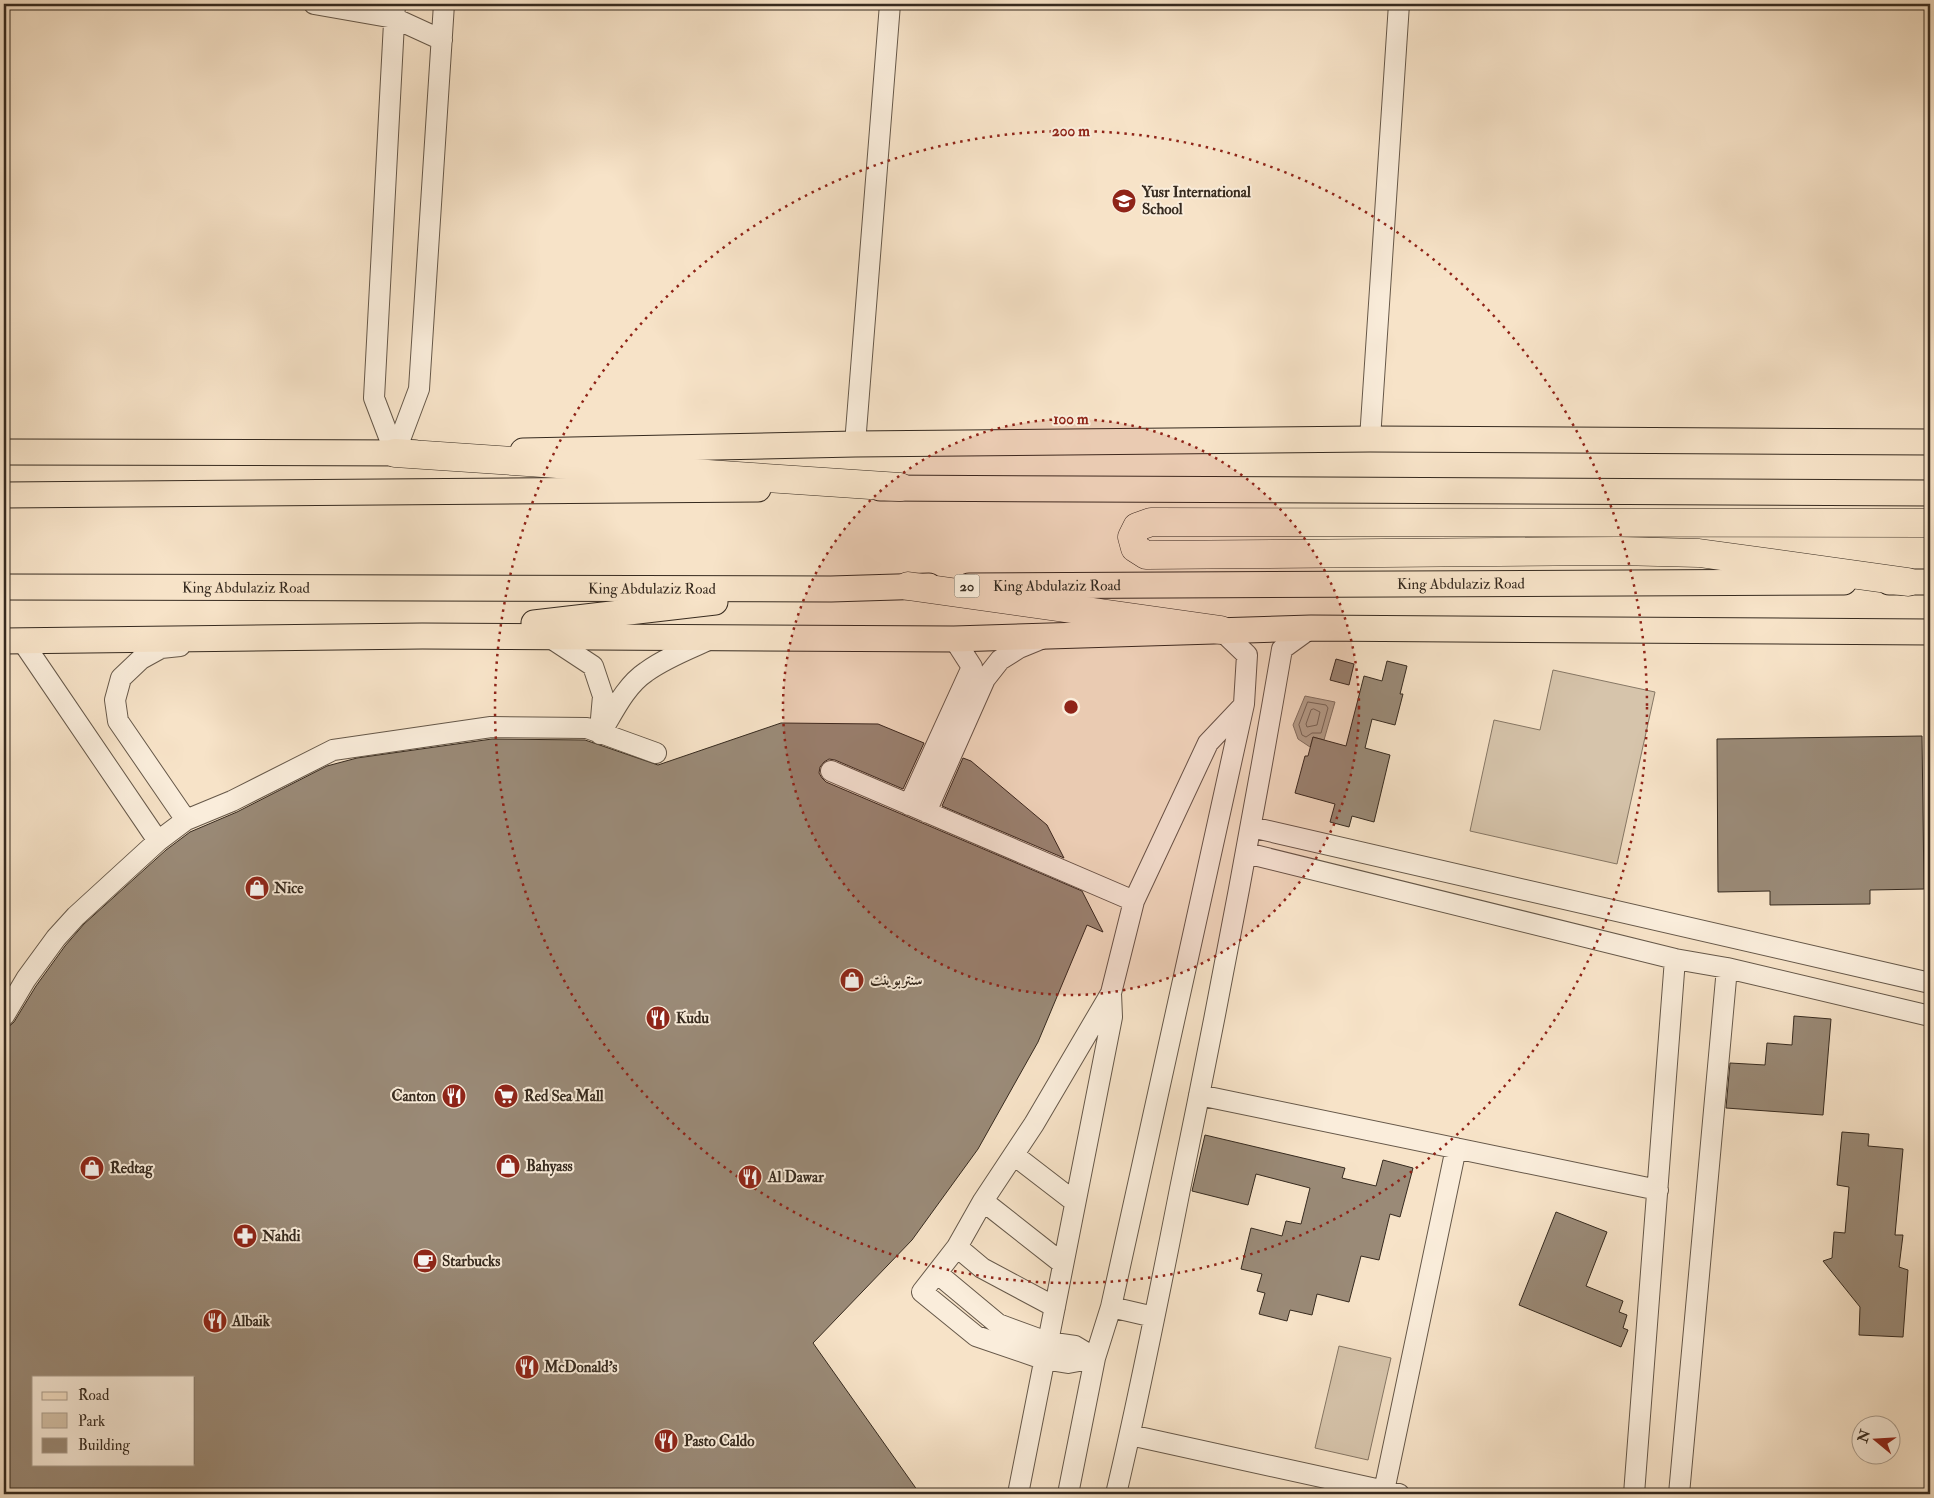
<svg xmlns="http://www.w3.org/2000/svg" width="1934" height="1498" font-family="'IM FELL Double Pica',Amiri,serif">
  <rect width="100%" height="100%" fill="#f7e3c8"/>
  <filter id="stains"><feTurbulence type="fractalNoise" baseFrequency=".004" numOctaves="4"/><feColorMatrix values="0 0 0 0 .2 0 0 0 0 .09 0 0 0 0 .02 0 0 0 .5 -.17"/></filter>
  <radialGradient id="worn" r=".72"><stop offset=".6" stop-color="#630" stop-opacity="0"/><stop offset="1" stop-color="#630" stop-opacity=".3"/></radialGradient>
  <path fill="#d6c4ab" stroke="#867765" d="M1553,670L1655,692L1617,864L1470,831L1494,720L1540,730Z
    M1339,1346L1391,1358L1368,1460L1315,1448Z"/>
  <path fill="#b5a48f" stroke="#827362" d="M1305,696L1335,702L1324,740L1313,737L1310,747L1298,739L1293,725Z"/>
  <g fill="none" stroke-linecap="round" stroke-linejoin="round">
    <path stroke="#766757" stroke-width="1" d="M1308,702L1326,705L1328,708L1321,733H1312L1306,737L1302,735L1299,725Z
      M1314,709L1320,712L1317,725L1307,727L1306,724L1311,710Z"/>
  </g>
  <path fill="#9a8a77" stroke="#362a1f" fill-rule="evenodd" d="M1336,659L1354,664L1349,685L1330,680Z
    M1387,661L1407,666L1400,694H1403L1395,725L1372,719L1365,748L1390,755L1374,822L1352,816L1349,827L1330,822L1335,804L1295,793L1305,756H1308L1313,737L1346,746L1364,676L1382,681Z
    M781,723L878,724L924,743L903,789L835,760L829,759L824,762L820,767L819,773L822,778L826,782L1082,891L1103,932L1087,925L1038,1042L978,1149L912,1240L813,1343L920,1494H4V1031L14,1022L36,986L65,946L84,924L166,850L190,832L237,812L327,766L357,758L492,739L585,740L658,765ZM34,1377H194V1464H34Z
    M1922,736L1924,889L1870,890V904L1770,905V891L1718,892L1717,739Z
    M963,758L971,761L1047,825L1064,858L942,806Z
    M1794,1016L1831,1019L1823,1115L1726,1108L1730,1063L1765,1065L1767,1043L1792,1045Z
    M1842,1132L1869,1134L1868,1146L1903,1149L1895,1235H1903L1899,1267L1908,1270L1903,1337L1859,1335L1860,1307L1823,1261L1832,1258L1834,1232L1845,1233L1849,1187L1837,1185Z
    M1205,1135L1345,1168L1342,1178L1376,1186L1383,1160L1413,1168L1400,1217L1390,1214L1379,1260L1361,1256L1349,1302L1317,1294L1312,1315L1290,1310L1287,1321L1259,1314L1265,1293L1257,1291L1262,1274L1241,1269L1251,1228L1282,1236L1286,1221L1301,1224L1310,1188L1256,1174L1248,1205L1192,1191Z
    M1556,1212L1607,1232L1586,1286L1623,1301L1619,1312L1627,1315L1623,1328L1628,1330L1621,1347L1519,1305Z"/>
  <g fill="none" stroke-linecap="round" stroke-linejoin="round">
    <defs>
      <path id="minor" d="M314,4L394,18L442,40
        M1370,439L1399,4
        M855,444L890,4
        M395,453L419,389L444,4
        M395,453L374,398L395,4
        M549,637L593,666L603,696L600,730
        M22,641L158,841
        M180,646L161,648L141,659L121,678L115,700L118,721L186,820
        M600,734C613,713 625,686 646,672C665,658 689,649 711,639
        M831,771L1134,901
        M909,805L972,667L954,639
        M926,812L985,679L1000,660L1019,648L1041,639
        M1251,827L1930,983
        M1246,853L1675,959L1727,968L1930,1016
        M4,1016L26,979L56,938L76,916L158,841L186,820L232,801L333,750L491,727L587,728L656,753
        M1199,1095L1658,1190
        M1014,1155L1075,1202
        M983,1201L1063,1264
        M957,1247L982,1268L1055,1307
        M938,1274L998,1324L1047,1342L1075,1346L1095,1358
        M1111,1307L1154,1317
        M1095,1358L1068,1363L1043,1359L976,1336L922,1292L957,1247L983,1201L1034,1124L1111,993L1134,901L1208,743L1243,706
        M1130,1435L1399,1494
        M1384,1491L1456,1148
        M1018,1494C1048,1335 1080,1176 1112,1017L1111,993
        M1068,1494L1095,1358L1111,1307L1244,704L1247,655L1221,630
        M1116,1494C1140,1393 1160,1291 1180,1189C1217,1010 1251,830 1282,649L1311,628
        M1634,1494L1675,959
        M1679,1494L1727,968"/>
      <g id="major">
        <path d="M523,451L855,444L1370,439L1930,442"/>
        <path d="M4,452L415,453"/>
        <path d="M880,488L1930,493"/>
        <path d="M4,495L758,489"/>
        <path d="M1889,582H1930"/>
        <path id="s1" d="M969,586L1844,582"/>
        <path id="s2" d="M4,587L831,589L929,586"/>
        <path d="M534,623L715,602"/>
        <path d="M4,641L422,636L954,639L1311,628L1930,632"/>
      </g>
      <path id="highway" d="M395,453L900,487
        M1908,582L1699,553L1618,551L1146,555L1135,548L1132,537L1137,527L1151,522L1930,523
        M908,586L1221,630"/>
    </defs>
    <use href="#minor" stroke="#665849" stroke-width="22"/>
    <use href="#major" stroke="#362a1f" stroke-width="27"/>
    <use href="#highway" stroke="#362a1f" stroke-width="29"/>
    <use href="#minor" stroke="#faeddb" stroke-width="20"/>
    <use href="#major" stroke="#f7e3c8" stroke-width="25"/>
    <use href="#highway" stroke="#f7e3c8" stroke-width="28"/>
  </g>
  <circle cx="1071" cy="707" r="288" fill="#8f2418" fill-opacity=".12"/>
  <g fill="none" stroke="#8f2418" stroke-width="2.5" stroke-dasharray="2.5 5">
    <circle cx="1071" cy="707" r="288"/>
    <circle cx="1071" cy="707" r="576"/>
  </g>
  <defs>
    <symbol id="school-disc" viewBox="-11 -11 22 22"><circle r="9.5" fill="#8f2418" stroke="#faeddb"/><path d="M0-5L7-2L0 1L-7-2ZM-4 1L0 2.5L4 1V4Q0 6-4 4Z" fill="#fff"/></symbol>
    <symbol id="shop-disc" viewBox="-11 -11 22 22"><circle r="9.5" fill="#8f2418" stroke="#faeddb"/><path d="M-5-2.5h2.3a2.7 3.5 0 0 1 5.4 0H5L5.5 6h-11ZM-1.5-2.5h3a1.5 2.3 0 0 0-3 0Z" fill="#fff"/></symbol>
    <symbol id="restaurant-disc" viewBox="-11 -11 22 22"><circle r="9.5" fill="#8f2418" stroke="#faeddb"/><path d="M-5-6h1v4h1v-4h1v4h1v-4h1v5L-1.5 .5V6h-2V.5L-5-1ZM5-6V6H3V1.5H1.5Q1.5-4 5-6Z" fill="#fff"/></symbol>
    <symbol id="supermarket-disc" viewBox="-11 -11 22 22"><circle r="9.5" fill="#8f2418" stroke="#faeddb"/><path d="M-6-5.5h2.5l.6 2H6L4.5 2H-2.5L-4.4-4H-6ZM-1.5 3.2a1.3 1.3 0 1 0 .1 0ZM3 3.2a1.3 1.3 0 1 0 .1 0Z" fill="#fff"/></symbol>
    <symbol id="pharmacy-disc" viewBox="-11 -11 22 22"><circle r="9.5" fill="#8f2418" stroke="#faeddb"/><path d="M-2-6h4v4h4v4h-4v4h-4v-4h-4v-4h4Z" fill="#fff"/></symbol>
    <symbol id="cafe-disc" viewBox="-11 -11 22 22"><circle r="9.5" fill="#8f2418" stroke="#faeddb"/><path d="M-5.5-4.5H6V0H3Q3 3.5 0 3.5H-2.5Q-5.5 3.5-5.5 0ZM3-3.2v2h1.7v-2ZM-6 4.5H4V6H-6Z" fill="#fff"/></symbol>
  </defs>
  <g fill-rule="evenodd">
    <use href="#school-disc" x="1110" y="187" width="28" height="28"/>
    <use href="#shop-disc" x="243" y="874" width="28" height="28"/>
    <use href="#shop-disc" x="838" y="966" width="28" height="28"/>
    <use href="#restaurant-disc" x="644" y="1004" width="28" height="28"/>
    <use href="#restaurant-disc" x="440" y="1082" width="28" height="28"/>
    <use href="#supermarket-disc" x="492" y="1082" width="28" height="28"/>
    <use href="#shop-disc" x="494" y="1152" width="28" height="28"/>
    <use href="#shop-disc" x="78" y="1154" width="28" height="28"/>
    <use href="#restaurant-disc" x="736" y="1163" width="28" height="28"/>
    <use href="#pharmacy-disc" x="231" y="1222" width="28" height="28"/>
    <use href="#cafe-disc" x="411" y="1247" width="28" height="28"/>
    <use href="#restaurant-disc" x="201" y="1307" width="28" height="28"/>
    <use href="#restaurant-disc" x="513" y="1353" width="28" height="28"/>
    <use href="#restaurant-disc" x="652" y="1427" width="28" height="28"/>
  </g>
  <g text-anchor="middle" stroke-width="4" stroke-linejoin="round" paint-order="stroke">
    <rect fill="#faeddb" stroke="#716457" stroke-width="1" x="954.5" y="574.5" width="25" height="23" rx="4"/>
    <g font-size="14" font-weight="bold" fill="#362a1f">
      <text x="967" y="591">20</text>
    </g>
    <g font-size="15" font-weight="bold" fill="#362a1f" stroke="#faeddb" text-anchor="start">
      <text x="1142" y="197">Yusr International<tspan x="1142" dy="17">School</tspan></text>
      <text x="274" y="893">Nice</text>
      <text x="870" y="985">سنتربوينت</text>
      <text x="676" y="1023">Kudu</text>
      <text x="436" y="1101" text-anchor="end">Canton</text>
      <text x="524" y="1101">Red Sea Mall</text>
      <text x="526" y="1171">Bahyass</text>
      <text x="110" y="1173">Redtag</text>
      <text x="768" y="1182">Al Dawar</text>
      <text x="262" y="1241">Nahdi</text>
      <text x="442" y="1266">Starbucks</text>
      <text x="232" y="1326">Albaik</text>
      <text x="544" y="1372">McDonald's</text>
      <text x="684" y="1446">Pasto Caldo</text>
    </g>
    <g font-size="15" fill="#362a1f" stroke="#faeddb">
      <text dy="5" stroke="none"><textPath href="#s1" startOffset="492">King Abdulaziz Road</textPath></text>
      <text dy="5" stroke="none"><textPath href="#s1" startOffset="88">King Abdulaziz Road</textPath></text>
      <text dy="5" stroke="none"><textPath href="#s2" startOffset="242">King Abdulaziz Road</textPath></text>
      <text dy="5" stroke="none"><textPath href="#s2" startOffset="648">King Abdulaziz Road</textPath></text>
    </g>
  </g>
  <circle cx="1071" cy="707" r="8" fill="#8f2418" stroke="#faeddb" stroke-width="2.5"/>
  <g font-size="15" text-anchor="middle" font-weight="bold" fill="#8f2418" stroke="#faeddb" stroke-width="4" stroke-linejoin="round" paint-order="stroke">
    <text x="1071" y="136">200 m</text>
    <text x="1071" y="424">100 m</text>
  </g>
  <rect width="1934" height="1498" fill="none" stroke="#f7e3c8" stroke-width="20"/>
  <rect x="5" y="5" width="1924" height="1488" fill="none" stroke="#362a1f" stroke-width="2.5"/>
  <rect x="10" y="10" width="1914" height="1478" fill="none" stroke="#362a1f"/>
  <rect x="32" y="1376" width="162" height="90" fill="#faeddb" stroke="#ac9f90"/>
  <rect x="42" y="1392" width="25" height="8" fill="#f7e3c8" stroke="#ac9f90"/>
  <text x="78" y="1400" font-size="15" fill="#362a1f">Road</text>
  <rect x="42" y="1413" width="25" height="15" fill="#d6c4ab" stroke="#ac9f90"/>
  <text x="78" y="1426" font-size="15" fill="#362a1f">Park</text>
  <rect x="42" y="1438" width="25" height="15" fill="#9a8a77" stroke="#ac9f90"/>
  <text x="78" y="1450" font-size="15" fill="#362a1f">Building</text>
  <g transform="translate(1876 1440) rotate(288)"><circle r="24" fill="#faeddb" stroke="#ac9f90"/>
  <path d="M0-4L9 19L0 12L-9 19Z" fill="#8f2418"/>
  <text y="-8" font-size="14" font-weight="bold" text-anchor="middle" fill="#362a1f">N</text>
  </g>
  <rect width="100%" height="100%" filter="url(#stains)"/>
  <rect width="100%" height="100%" fill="url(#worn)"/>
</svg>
